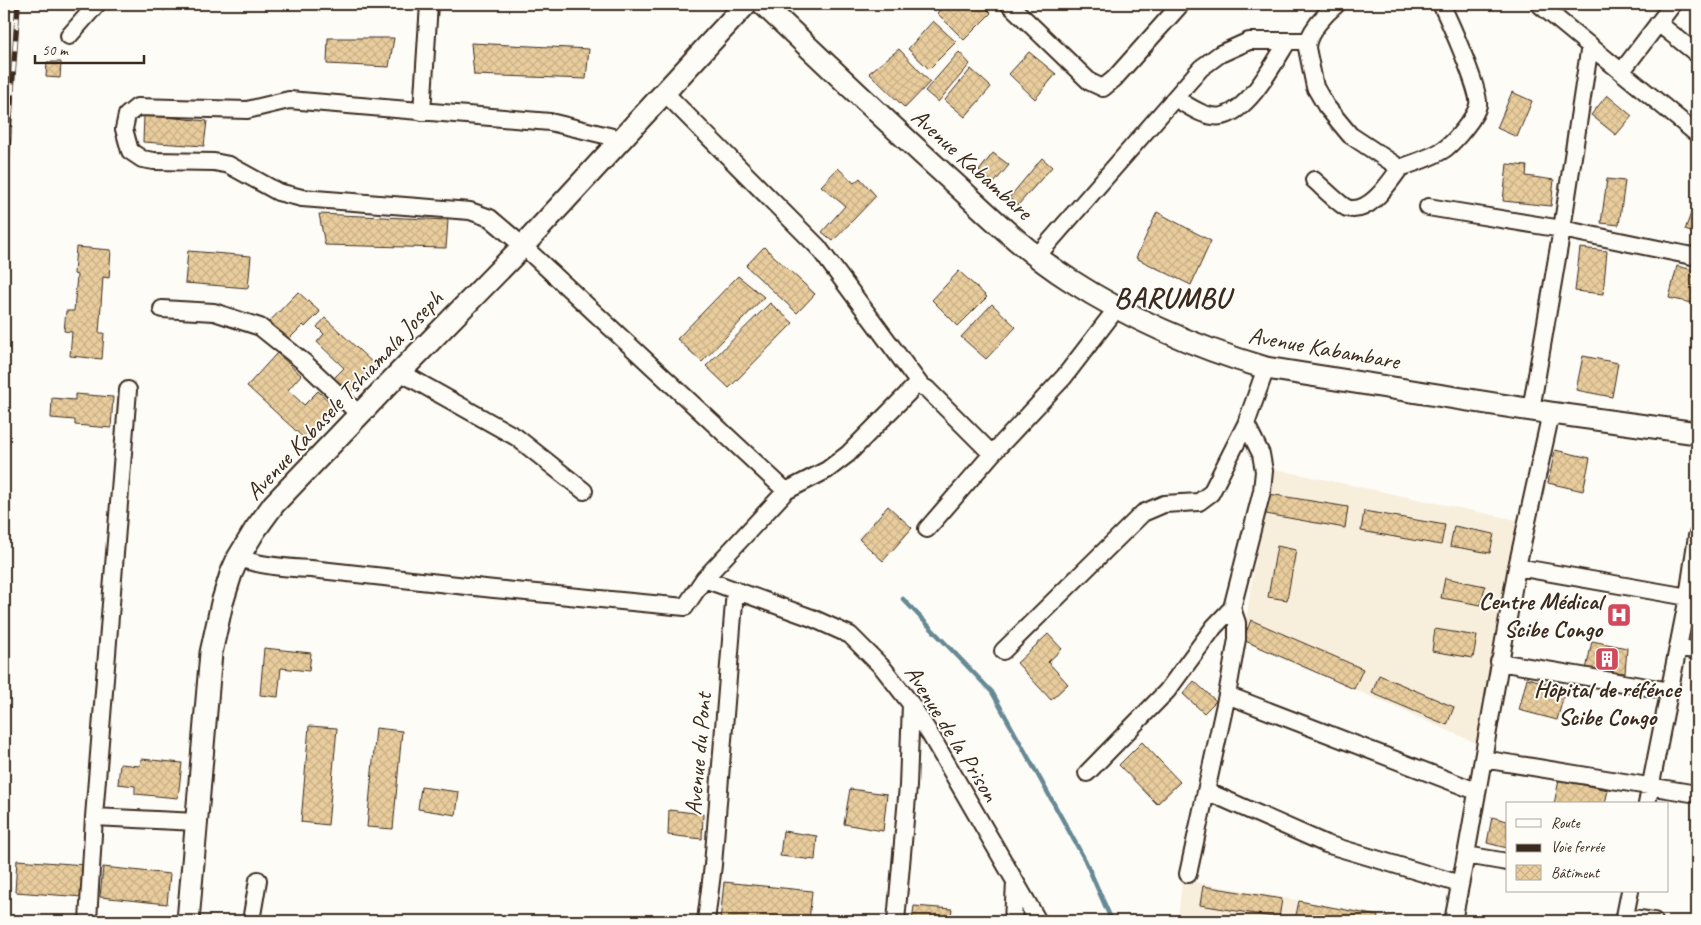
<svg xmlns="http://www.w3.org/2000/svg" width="1701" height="925" font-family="Caveat,sans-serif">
  <defs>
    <pattern id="building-cross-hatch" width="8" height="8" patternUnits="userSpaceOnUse" patternTransform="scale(1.25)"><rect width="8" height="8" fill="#e9cd9d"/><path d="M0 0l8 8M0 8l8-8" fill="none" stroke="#c9b087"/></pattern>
  </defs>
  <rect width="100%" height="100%" fill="#fdfcf7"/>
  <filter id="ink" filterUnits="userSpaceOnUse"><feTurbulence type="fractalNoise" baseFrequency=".02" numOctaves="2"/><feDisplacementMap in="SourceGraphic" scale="10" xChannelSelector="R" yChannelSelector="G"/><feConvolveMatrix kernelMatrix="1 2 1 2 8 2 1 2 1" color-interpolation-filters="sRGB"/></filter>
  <g filter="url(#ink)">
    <path fill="#f7eedc" d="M1269,468L1517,520L1476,743L1243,640Z
      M1182,880L1416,921H1178Z"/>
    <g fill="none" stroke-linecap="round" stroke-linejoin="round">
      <path stroke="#668994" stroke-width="4.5" d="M903,599L992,692L1085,860L1112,921"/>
    </g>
    <path fill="url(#building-cross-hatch)" stroke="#3b2a1e" d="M156,4H171L164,11Z
      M946,4H982L991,13L964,40L937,13Z
      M933,21L956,42L929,69L908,49Z
      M328,38H394L389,67L327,64Z
      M471,43L589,49L586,79L474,75Z
      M899,49L930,82L905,108L869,73Z
      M959,52L970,64L938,102L925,91Z
      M1029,52L1056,74L1035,99L1009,74Z
      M47,62H61L60,78L46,77Z
      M971,69L991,87L965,117L945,100Z
      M1512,92L1532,101L1517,137L1497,128Z
      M1607,95L1632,116L1616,135L1591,115Z
      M144,115L207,121L204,146L143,142Z
      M993,153L1009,165L994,183L979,171Z
      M1042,158L1052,167L1018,205L1009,198Z
      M1507,164L1527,166L1526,176L1554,180L1551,206L1503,201Z
      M838,168L854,183L860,178L876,196L833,241L822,232L845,206L821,186Z
      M1607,179L1625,181L1619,225L1601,223Z
      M1696,199L1697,200V234L1685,230Z
      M1157,212L1211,241L1191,285L1136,258Z
      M319,214L448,220L446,248L325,245Z
      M76,247L111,250L109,278L103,277L99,333H104L102,359L70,356L72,332L64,331L66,311H74L77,275L74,274Z
      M764,247L815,294L797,313L746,266Z
      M1580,248L1607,251L1603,294L1575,291Z
      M188,251L251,256L248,288L185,283Z
      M1677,266L1693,270L1691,276L1697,277V304L1669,298Z
      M959,271L987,297L958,326L932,300Z
      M738,276L764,297L702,362L677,339Z
      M298,292L320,312L305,327L303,325L285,343L266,325Z
      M770,303L793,323L729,388L706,366Z
      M992,304L1016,327L986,359L961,337Z
      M325,318L376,366L346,397L330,382L344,368L317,342L324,334L317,327Z
      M277,353L301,375L288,390L304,405L318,391L336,408L306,440L247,386Z
      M1583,356L1618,363L1612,397L1576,390Z
      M75,394L113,397L111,428L75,425V420L51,418L52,398L75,400Z
      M1555,450L1590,458L1583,491L1548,483Z
      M1269,494L1348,507L1345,528L1266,514Z
      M888,506L912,528L883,561L859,539Z
      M1364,511L1445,525L1441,545L1361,531Z
      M1454,526L1494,534L1490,553L1450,546Z
      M1277,546L1296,550L1287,600L1268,597Z
      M1445,578L1485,586L1481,605L1441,598Z
      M1251,620L1363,669L1354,689L1243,640Z
      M1435,629L1477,636L1473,658L1432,651Z
      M1048,634L1062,649L1048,662L1068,684L1051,700L1017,663Z
      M1592,641L1627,648L1625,673L1586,670Z
      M264,648L311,653L309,671L281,668L278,697L260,695Z
      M1379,675L1454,707L1447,725L1372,693Z
      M1527,678L1566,688L1557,720L1519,710Z
      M1194,681L1216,701L1204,713L1183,694Z
      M309,726L337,728L328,825L301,822Z
      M376,728L402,731L393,829L367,827Z
      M1142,742L1180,782L1157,804L1119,765Z
      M141,759L182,763L178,798L135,794V786L118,784L120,764L140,766Z
      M1559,780L1608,790L1605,804H1554Z
      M421,787L459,792L456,815L418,809Z
      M850,789L887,794L883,831L844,824Z
      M669,810L703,814L702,839L668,835Z
      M1492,817L1507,821V848L1487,843Z
      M783,831L817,836L815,860L780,856Z
      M17,860L85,865L83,897L15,892Z
      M103,867L170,874L167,904L100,897Z
      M724,882L812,891L809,921H720Z
      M1203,886L1282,899L1279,918L1200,905Z
      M1299,901L1378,916L1377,921L1295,920Z
      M914,906L952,909L950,921H912Z
      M1386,917L1407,921H1385Z
      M1199,918L1208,919V921H1199Z"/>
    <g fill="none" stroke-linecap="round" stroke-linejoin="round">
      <defs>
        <path id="minor" d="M1009,4L1090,82L1103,88L1114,79L1181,4
          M1539,4L1697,134
          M1658,23L1697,54
          M69,36L97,4
          M1622,71L1673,4
          M664,92L818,247L921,386L927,389L992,454
          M1175,98C1188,106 1206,119 1222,116C1249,111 1274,63 1288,41
          M422,112L429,4
          M621,139L550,122L289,100L247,110L137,107L127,115L124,129L130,151L142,159L154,161L214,162L229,165L278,192L302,198L470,211L490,218L523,246L786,491
          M1400,168C1413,163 1434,157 1446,148C1455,141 1476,117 1478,105C1481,92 1449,20 1441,4
          M1314,180C1321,186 1340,205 1347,208C1369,215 1389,183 1400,168L1350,135L1326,106L1315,87L1307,48C1307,33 1326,13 1337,4
          M1428,207L1562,229L1697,257
          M1037,256L1201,68L1220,54L1249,41H1307
          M162,309L214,312L260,327L305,363L360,415
          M400,372L516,437L584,491
          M1531,410L1562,229L1590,45
          M927,529L992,454L1064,377L1117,308
          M238,558C262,566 285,568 311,569L494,589L685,607L704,579L786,491L827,470L848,454L914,387L921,386
          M1517,567L1688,597
          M704,579L812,618L850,635L883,668L911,704L931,736L1038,921
          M1678,647L1697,651
          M1003,651L1143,513L1164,504L1199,502L1211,493L1246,424L1266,368
          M1499,662L1670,691
          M1227,695L1476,791
          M1483,759L1697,794
          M1087,773L1167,691L1214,627L1232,608L1262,491L1264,471L1261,454L1246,424
          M1206,791L1326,844L1460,884
          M1647,804L1688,597L1697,536
          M94,817L197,822
          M1466,855L1507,862
          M1188,874L1227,695L1237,639V623L1232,608
          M1625,917L1654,921
          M88,921L94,817L128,390
          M251,921L258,880
          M706,921L713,865L735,590
          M896,921L908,786L911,704
          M1013,921L1015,882
          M1453,921L1466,855L1517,567L1551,413
          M1624,921L1630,891"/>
        <path id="major" d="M763,4C826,64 889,124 954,183C991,217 1027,253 1070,280C1130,319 1198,348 1266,368L1551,413L1697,433
          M188,921L211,653L222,603L231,574L238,558L255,530L274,504L400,372L523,246L746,4"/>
      </defs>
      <use href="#minor" stroke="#3b2a1e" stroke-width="20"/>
      <use href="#major" stroke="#3b2a1e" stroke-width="25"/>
      <use href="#minor" stroke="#fdfcf7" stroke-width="16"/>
      <use href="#major" stroke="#fdfcf7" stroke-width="21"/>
      <defs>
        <path id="rail" d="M4,204L18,4"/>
      </defs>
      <use href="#rail" stroke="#3b2a1e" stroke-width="5.5"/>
      <use href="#rail" stroke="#fdfcf7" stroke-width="4" stroke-dasharray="11" stroke-linecap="butt"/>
    </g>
  </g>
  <defs>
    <symbol id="hospital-square" viewBox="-11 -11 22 22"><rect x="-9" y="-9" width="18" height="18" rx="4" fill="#d1495b" stroke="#fdfcf7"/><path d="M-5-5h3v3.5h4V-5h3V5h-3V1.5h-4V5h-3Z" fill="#fff"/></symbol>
    <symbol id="building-square" viewBox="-11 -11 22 22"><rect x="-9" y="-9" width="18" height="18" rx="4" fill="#d1495b" stroke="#fdfcf7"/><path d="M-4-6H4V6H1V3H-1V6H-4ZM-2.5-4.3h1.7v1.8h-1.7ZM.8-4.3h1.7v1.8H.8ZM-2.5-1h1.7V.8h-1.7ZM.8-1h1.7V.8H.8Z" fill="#fff"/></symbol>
  </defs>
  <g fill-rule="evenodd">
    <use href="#hospital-square" x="1605" y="601" width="28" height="28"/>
    <use href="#building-square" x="1593" y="645" width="28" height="28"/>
  </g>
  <g text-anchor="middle" stroke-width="4" stroke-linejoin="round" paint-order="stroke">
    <g font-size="24" fill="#3b2a1e" stroke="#fdfcf7">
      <text transform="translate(972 164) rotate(42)" y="8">Avenue Kabambare</text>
      <text transform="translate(1324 348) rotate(10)" y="8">Avenue Kabambare</text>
      <text transform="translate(344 395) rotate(-47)" y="8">Avenue Kabasele Tshiamala Joseph</text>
      <text transform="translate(952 733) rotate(58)" y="8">Avenue de la Prison</text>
      <text transform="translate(698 754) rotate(-85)" y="8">Avenue du Pont</text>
    </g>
    <g font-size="24" font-weight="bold" fill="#3b2a1e" stroke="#fdfcf7" text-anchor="end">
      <text x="1602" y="609">Centre Médical<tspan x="1602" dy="28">Scibe Congo</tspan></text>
      <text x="1607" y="697" text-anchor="middle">Hôpital de réfénce<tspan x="1607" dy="28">Scibe Congo</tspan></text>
    </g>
    <g font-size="29" font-weight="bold" letter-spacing="1" fill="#3b2a1e" stroke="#fdfcf7">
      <text x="1172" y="307">BARUMBU</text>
    </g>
  </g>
  <rect width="1701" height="925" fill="none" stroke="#fdfcf7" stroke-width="20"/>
  <rect x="10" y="10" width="1681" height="905" fill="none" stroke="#3b2a1e" stroke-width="2" filter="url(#ink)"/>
  <rect x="1506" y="802" width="162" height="90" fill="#fdfcf7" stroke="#afa8a0"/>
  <rect x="1516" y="819" width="25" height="8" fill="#fdfcf7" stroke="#afa8a0"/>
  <text x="1551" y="828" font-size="15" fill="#3b2a1e">Route</text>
  <rect x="1516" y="844" width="25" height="8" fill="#3b2a1e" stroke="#afa8a0"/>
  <text x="1551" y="852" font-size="15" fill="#3b2a1e">Voie ferrée</text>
  <rect x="1516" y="865" width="25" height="15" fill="url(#building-cross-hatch)" stroke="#afa8a0"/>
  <text x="1551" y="878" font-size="15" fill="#3b2a1e">Bâtiment</text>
  <path d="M35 55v8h109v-8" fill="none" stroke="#3b2a1e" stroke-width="2.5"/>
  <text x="42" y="55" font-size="15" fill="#3b2a1e" stroke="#fdfcf7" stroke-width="4" paint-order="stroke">50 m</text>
</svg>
